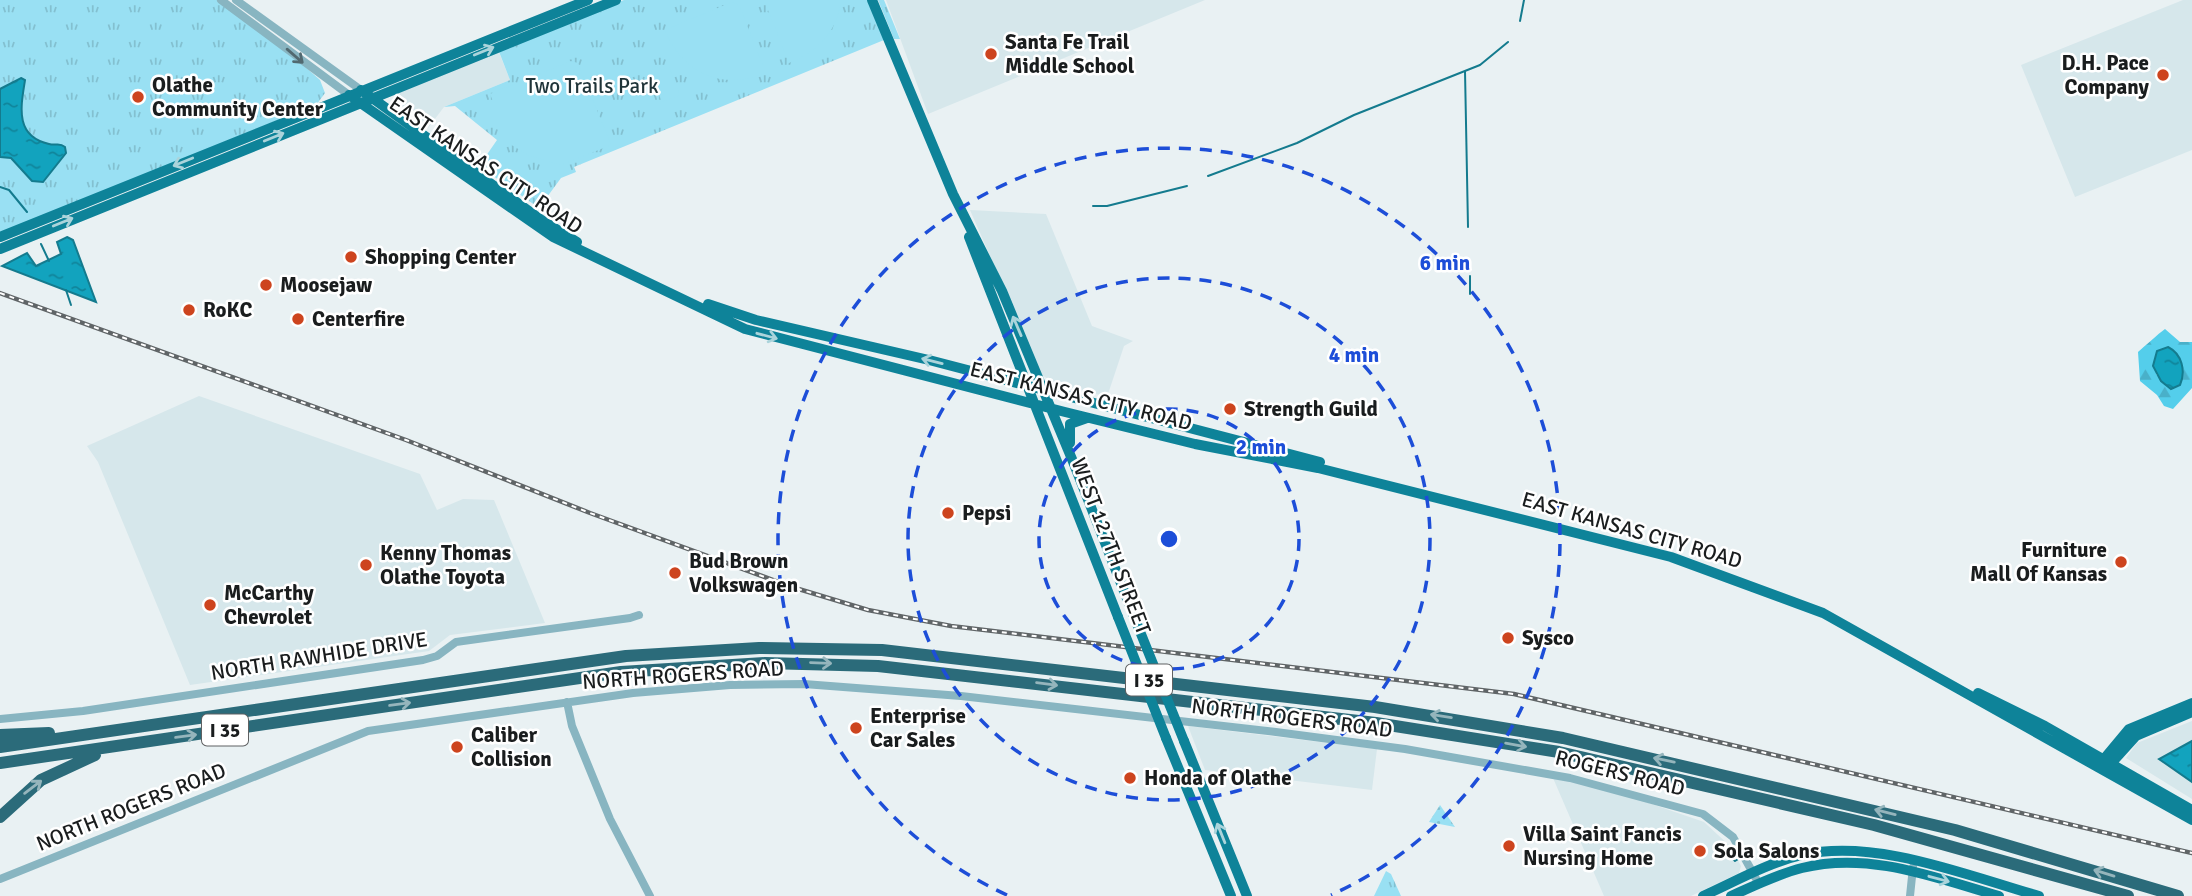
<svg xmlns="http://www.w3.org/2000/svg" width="2192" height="896" font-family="Signika,sans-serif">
  <defs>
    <pattern id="grass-tufts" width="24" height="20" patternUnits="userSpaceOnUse" patternTransform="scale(1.75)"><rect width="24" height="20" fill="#99e0f3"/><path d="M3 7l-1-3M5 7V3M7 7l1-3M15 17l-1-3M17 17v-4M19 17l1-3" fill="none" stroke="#83c0d0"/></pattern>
    <pattern id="forest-firs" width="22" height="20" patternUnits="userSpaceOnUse" patternTransform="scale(1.75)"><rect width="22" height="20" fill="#54ceeb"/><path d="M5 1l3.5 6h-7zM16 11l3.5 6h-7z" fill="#49b0c9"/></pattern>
    <pattern id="garden-dots" width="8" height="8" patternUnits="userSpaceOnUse" patternTransform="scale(1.75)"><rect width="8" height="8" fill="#99e0f3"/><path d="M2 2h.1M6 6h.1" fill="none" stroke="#83c0d0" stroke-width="1.8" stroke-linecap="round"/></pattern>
    <pattern id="water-ripples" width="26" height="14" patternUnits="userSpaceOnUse" patternTransform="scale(1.75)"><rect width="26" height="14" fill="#12a3be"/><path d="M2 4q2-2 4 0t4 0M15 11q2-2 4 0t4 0" fill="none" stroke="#10849a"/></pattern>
  </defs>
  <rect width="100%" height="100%" fill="#e9f1f3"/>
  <path fill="#d6e7eb" d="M886,0H1205L928,114Z
    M2183,0H2192V150L2075,197L2021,65Z
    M498,50L510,80L444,107L428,128L402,108L399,92Z
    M970,210L1046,214L1092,326L1133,341L1124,346L1107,397L1054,383L1042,375Z
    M199,396L420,474L437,510L463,499L494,500L545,623L450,635L429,651L190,685L98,462L87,446Z
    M2192,721V799L2126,758L2137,743Z
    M1188,726L1377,749L1372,790L1205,770Z
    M1553,778L1611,790L1704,822L1731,847L1741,866L1739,873L1691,896H1604Z"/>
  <path fill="url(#grass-tufts)" d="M0,0H218L284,48L320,80L325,93L317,104L0,234Z
    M624,0H867L884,40L574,167L576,172L561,178L539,208L479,166L497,140L455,106L444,107L510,80L498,49Z
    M878,0H884L900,39H894Z
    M1386,871L1391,874L1401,896H1374Z"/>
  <path fill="url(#forest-firs)" fill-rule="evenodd" d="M2165,329L2180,342H2192V388L2173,409L2164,406L2157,395L2140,381L2138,352C2145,346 2158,334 2165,329ZM2179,359L2183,372L2165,385L2156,374Z"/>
  <path fill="url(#garden-dots)" d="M1440,805L1455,827L1429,822Z"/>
  <path fill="#99e0f3" d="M764,0H841C837,32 819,51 789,63Z
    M732,2L739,5L766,73C722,91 683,74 665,30Z
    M571,61L578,63L611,145L561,165L530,156L510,144L490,94Z
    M655,66L662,70L669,67L680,95L662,102L650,73Z"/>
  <path fill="url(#water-ripples)" stroke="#147b8e" stroke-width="2" d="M21,78L25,80C21,106 14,136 49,144C57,146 59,142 65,147L66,153L43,182L32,181L11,158L0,157V89Z
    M67,237L73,240L96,302L2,266L27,253L36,266L61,254L57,242Z
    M2168,347C2182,354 2186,371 2180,385L2171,389L2161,381L2153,366L2157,351Z
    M2192,741V782L2159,759Z"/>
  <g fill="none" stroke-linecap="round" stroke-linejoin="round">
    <path stroke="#147b8e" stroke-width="2" d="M1520,21L1524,0
      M1465,71L1468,227
      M1208,176L1297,143L1354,115L1480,65L1508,42
      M0,187L9,190L27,212
      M1093,206H1107L1187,186
      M41,244L49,261
      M66,290L71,305
      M1470,294V276
      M1733,859L1735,861L1740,858"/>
    <path stroke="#88b5c1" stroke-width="8" d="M221,0L349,95
      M236,0L361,90
      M567,702L572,726L610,819L650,896
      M0,719L83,711L423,660L437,656L456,642L630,618L639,615
      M0,879L368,731L633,693L730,685L804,684L961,696L1276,732L1405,749L1570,778L1703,814L1733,837L1759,884
      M1910,896L1913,867"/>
    <path stroke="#0e8399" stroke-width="10" d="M872,0L953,194L1002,291L1074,464L1135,619
      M361,90L540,219L577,242
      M349,95L553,237L745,329L1065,412L1195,444L1318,468L1671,557L1823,613L2192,820
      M0,237L588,0
      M969,237L1118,617
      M0,249L616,0
      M708,304L756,320L929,360L1320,462
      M1070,443V424L1087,418
      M1978,693L2045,726L2192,810
      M1166,738L1231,896
      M1184,741L1247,896
      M2099,765L2129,729L2192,703
      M2107,768L2136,736L2192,712
      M1703,896C1736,881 1767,863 1802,855C1876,838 1968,876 2039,896
      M1731,896C1754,886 1778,874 1802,868C1869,851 1936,878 1999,896"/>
    <path stroke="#2b6b7a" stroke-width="12" d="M0,735L49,733
      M0,747L626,656L759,648L882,650L1375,707L1563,738L1955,830L2178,896
      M0,763L621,672L765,663L878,666L1376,723L1559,752L1874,825L2128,896
      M0,817L41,780L95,755"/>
    <defs>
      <path id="rail" d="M0,293L406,440L590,513L792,587L868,610L951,626L1514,694L2192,853"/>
    </defs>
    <use href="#rail" stroke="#606567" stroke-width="4.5"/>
    <use href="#rail" stroke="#fff" stroke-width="2" stroke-dasharray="5" stroke-linecap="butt"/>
    <path stroke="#0e8399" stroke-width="10" d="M1118,617L1166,738
      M1135,619L1184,741"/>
  </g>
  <defs><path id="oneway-shaft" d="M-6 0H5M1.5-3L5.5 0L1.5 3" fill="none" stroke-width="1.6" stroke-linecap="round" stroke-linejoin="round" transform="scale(1.75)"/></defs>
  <g stroke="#abd4db">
    <use href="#oneway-shaft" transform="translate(484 51) rotate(-22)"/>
    <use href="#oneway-shaft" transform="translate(274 137) rotate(-22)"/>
    <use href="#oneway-shaft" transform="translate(183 162) rotate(158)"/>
    <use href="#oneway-shaft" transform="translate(63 222) rotate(-22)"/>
    <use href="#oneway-shaft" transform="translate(1017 326) rotate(-113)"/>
    <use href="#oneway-shaft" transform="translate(767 336) rotate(15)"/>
    <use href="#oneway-shaft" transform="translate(932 361) rotate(-166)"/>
    <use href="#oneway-shaft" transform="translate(1221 833) rotate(-112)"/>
    <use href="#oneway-shaft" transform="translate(1939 879) rotate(15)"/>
  </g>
  <use stroke="#516970" href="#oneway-shaft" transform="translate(295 56) rotate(41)"/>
  <g stroke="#95b5bc">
    <use href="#oneway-shaft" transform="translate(821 663) rotate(2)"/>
    <use href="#oneway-shaft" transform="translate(1047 684) rotate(7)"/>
    <use href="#oneway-shaft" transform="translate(400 704) rotate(-8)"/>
    <use href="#oneway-shaft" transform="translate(1441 716) rotate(-171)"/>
    <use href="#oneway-shaft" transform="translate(186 736) rotate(-8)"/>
    <use href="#oneway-shaft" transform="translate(1516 745) rotate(10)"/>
    <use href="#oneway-shaft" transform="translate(1664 760) rotate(-168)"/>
    <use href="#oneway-shaft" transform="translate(33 787) rotate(-37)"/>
    <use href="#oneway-shaft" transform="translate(1885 812) rotate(-166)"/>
    <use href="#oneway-shaft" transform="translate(2104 873) rotate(-163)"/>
  </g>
  <g fill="none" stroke="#1d4ed8" stroke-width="3.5" stroke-dasharray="12 9">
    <circle cx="1169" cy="539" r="130"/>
    <circle cx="1169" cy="539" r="261"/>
    <path d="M1007 895A391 391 0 1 1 1331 895"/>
  </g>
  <g fill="#cd441e" stroke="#fff" stroke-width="2.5">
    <circle cx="991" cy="54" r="7"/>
    <circle cx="2163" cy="75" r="7"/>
    <circle cx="138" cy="97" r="7"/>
    <circle cx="351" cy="257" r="7"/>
    <circle cx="266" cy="285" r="7"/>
    <circle cx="189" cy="310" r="7"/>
    <circle cx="298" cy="319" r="7"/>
    <circle cx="1230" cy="409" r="7"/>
    <circle cx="948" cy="513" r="7"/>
    <circle cx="2121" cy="562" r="7"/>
    <circle cx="366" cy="565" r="7"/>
    <circle cx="675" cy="573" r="7"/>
    <circle cx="210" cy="605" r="7"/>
    <circle cx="1508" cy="638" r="7"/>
    <circle cx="856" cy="728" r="7"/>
    <circle cx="457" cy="747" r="7"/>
    <circle cx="1130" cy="778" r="7"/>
    <circle cx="1509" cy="846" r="7"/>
    <circle cx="1700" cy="851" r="7"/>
  </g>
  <g text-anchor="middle" stroke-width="5" stroke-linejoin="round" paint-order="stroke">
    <g fill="#fff" stroke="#5f6162" stroke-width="2">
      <rect x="1126" y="664.5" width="46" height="31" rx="5"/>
      <rect x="202" y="714.5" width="46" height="31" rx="5"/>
    </g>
    <g font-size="19" font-weight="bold" fill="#1a1d1e">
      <text x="1149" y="687">I 35</text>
      <text x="225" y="737">I 35</text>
    </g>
    <g font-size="21" font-weight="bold" fill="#1a1d1e" stroke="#fff" text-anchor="start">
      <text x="1005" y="49">Santa Fe Trail<tspan x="1005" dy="24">Middle School</tspan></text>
      <text x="2149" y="70" text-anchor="end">D.H. Pace<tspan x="2149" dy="24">Company</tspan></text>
      <text x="152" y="92">Olathe<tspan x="152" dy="24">Community Center</tspan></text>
      <text x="365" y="264">Shopping Center</text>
      <text x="280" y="292">Moosejaw</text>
      <text x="203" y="317">RoKC</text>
      <text x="312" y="326">Centerfire</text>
      <text x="1244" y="416">Strength Guild</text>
      <text x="962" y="520">Pepsi</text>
      <text x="2107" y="557" text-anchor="end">Furniture<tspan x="2107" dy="24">Mall Of Kansas</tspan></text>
      <text x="380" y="560">Kenny Thomas<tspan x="380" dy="24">Olathe Toyota</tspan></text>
      <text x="689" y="568">Bud Brown<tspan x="689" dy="24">Volkswagen</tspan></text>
      <text x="224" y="600">McCarthy<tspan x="224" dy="24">Chevrolet</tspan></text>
      <text x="1522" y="645">Sysco</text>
      <text x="870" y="723">Enterprise<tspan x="870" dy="24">Car Sales</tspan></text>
      <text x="471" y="742">Caliber<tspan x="471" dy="24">Collision</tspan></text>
      <text x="1144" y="785">Honda of Olathe</text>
      <text x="1523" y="841">Villa Saint Fancis<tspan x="1523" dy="24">Nursing Home</tspan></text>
      <text x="1714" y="858">Sola Salons</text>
    </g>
    <g font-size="21" fill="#1f3439" stroke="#fff">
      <text x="592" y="93">Two Trails Park</text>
    </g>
    <g font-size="21" fill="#1a1d1e" stroke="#fff">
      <text transform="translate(486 165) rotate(34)" y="7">EAST KANSAS CITY ROAD</text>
      <text transform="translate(1081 396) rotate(14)" y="7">EAST KANSAS CITY ROAD</text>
      <text transform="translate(1632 530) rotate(16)" y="7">EAST KANSAS CITY ROAD</text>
      <text transform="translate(1111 546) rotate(69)" y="7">WEST 127TH STREET</text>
      <text transform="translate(319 656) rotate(-9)" y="7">NORTH RAWHIDE DRIVE</text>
      <text transform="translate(683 675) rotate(-4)" y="7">NORTH ROGERS ROAD</text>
      <text transform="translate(1292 718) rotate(7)" y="7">NORTH ROGERS ROAD</text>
      <text transform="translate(1620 773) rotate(14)" y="7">ROGERS ROAD</text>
      <text transform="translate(131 807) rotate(-22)" y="7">NORTH ROGERS ROAD</text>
    </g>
  </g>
  <circle cx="1169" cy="539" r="10" fill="#1d4ed8" stroke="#fff" stroke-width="3.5"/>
  <g font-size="21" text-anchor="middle" font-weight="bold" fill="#1d4ed8" stroke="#fff" stroke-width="5" stroke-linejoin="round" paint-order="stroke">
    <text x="1445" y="270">6 min</text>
    <text x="1354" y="362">4 min</text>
    <text x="1261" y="454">2 min</text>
  </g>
</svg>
